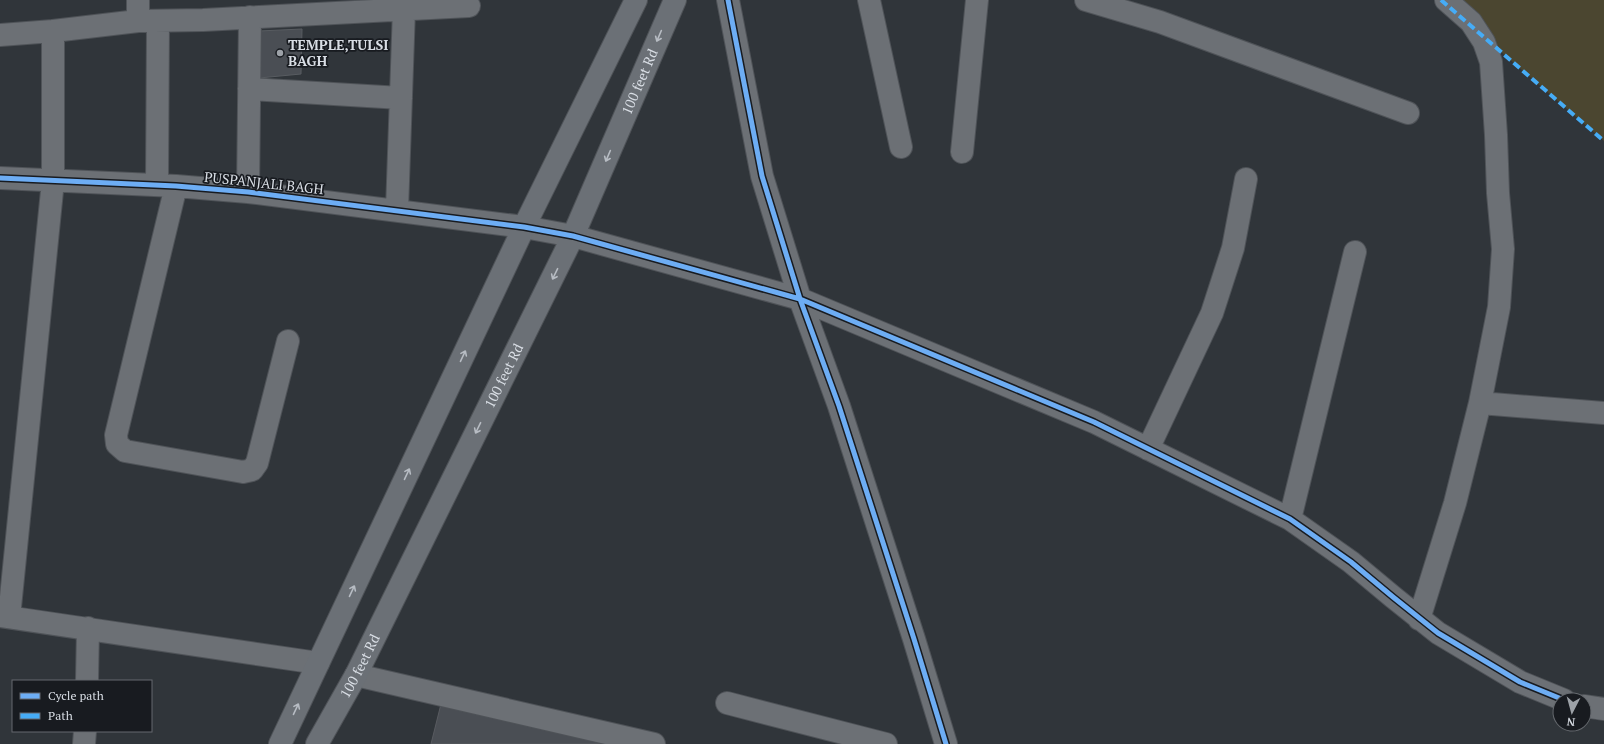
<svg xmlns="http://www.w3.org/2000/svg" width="1604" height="744" font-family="'PT Serif',serif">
  <rect width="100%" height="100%" fill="#30353a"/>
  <path fill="#4b4630" d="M1441,0H1604V141Z"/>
  <path fill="#4a4e54" stroke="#585c61" d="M302,29L301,74L259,78V31Z
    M441,704L613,744H431Z"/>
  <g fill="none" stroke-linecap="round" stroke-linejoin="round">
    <defs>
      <path id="minor" d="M728,0L762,176L800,299L839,406L914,639L946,744
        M869,0L901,147
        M1086,0L1160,22L1408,113
        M138,21V0
        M53,31L138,21L203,20L469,6
        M0,35L53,31V181L9,617
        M249,89L401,98
        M962,152L977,0
        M0,178L176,186L248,192L524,227L573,236L800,299L1094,422L1290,519L1351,562L1393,597L1438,633L1520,682L1564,700
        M157,185L158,21
        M176,186L116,435L117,444L125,451L243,472L252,470L257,463L288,341
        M248,192L250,17
        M397,210L404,9
        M1480,403L1604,413
        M1148,449L1212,313L1233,248L1246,179
        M1290,519L1355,252
        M0,616L318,663
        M1419,619L1455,503L1480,403L1499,307L1503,249L1498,193L1496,135L1491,62L1484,42L1471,22L1446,0
        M356,675L654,744
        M87,681L88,628
        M727,703L886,744
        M1584,706L1604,709
        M84,744L85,731"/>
      <g id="major">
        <path d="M280,744L524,227L636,0"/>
        <path id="s1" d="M317,744L356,675L573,236L675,0"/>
      </g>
    </defs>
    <use href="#minor" stroke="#4f5358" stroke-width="24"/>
    <use href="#major" stroke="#4f5358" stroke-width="24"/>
    <use href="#minor" stroke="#6c7075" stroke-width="22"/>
    <use href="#major" stroke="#6b7076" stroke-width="22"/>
    <path stroke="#46acf6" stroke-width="4" stroke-dasharray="8 4" stroke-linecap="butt" d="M1441,0L1604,141"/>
    <defs>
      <path id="cycleway" d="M728,0L762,176L800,299L839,406L914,639L946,744
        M0,178L176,186L248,192L524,227L573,236L800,299L1094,422L1290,519L1351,562L1393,597L1438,633L1520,682L1564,700"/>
    </defs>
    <use href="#cycleway" stroke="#181b20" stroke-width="8"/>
    <use href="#cycleway" stroke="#6dadf4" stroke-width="5"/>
  </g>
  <defs><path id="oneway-shaft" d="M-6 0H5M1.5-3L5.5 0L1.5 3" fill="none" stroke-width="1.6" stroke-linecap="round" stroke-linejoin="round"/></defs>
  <g stroke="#b7bcc3">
    <use href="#oneway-shaft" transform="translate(659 36) rotate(113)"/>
    <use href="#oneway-shaft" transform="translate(608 156) rotate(113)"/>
    <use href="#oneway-shaft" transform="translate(555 274) rotate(116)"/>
    <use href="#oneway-shaft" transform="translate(463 356) rotate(-65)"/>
    <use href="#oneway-shaft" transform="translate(478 428) rotate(116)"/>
    <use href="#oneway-shaft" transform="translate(407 474) rotate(-65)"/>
    <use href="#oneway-shaft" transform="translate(352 591) rotate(-65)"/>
    <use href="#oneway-shaft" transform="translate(296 709) rotate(-65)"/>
  </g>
  <circle fill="#9da2a8" stroke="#181b20" stroke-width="1.5" cx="280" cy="53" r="4"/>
  <g text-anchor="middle" stroke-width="3.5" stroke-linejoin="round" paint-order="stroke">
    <g font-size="14" font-weight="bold" fill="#d8dde4" stroke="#181b20" text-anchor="start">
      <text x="288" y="50">TEMPLE,TULSI<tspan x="288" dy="16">BAGH</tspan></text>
    </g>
    <g font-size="14" fill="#d8dde4" stroke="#181b20">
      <text dy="5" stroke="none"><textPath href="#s1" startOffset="737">100 feet Rd</textPath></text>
      <text transform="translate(264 183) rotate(6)" y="5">PUSPANJALI BAGH</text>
      <text dy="5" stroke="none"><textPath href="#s1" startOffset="413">100 feet Rd</textPath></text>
      <text dy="5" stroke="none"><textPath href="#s1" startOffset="89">100 feet Rd</textPath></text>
    </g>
  </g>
  <rect x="12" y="680" width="140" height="52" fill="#181b20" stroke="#65696e"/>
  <rect x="20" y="693" width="20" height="6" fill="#6dadf4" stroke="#65696e"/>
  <text x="48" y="700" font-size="12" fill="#d8dde4">Cycle path</text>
  <rect x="20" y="713" width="20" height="6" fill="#46acf6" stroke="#65696e"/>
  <text x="48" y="720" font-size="12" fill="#d8dde4">Path</text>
  <g transform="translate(1572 712) rotate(186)"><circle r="19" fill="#181b20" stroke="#65696e"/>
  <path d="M0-3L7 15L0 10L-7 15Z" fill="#9da2a8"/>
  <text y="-6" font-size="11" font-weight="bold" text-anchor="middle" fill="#d8dde4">N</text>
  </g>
</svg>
